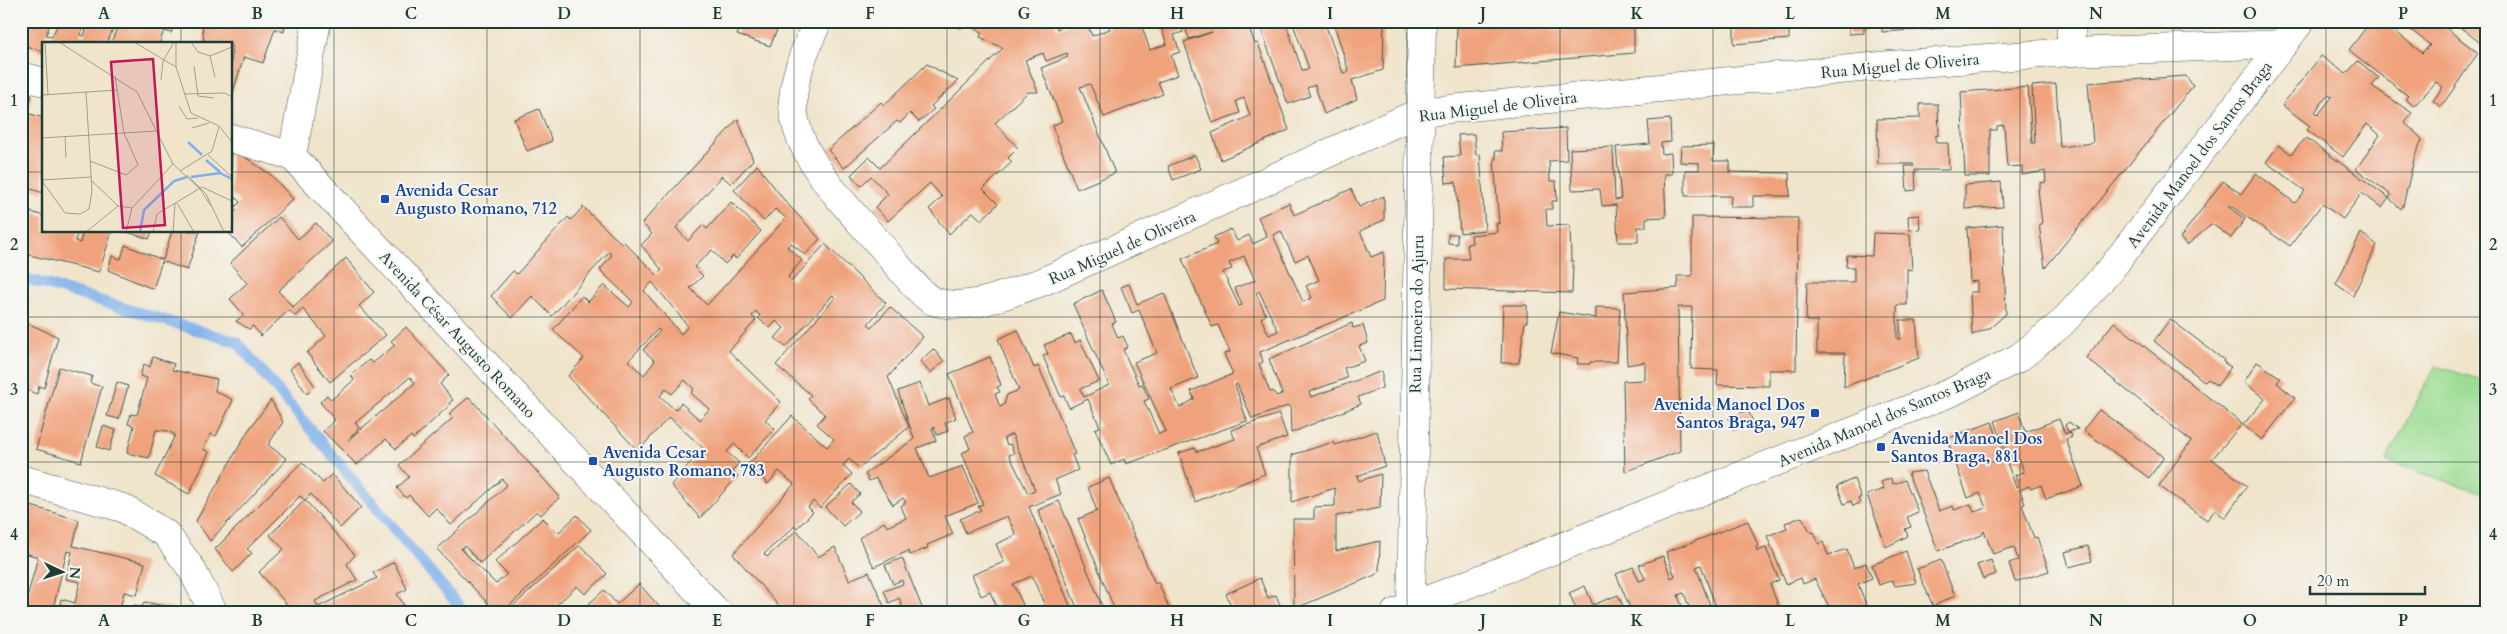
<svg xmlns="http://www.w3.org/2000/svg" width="2507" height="634" font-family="Cardo,serif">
  <rect width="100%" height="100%" fill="#f6f6f2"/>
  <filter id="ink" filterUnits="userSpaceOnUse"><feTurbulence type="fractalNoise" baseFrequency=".02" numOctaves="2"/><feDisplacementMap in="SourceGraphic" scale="10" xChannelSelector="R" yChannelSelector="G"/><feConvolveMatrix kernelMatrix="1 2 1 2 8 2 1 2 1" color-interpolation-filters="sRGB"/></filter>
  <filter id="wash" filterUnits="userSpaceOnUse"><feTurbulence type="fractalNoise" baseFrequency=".0096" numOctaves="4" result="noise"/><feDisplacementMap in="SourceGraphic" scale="20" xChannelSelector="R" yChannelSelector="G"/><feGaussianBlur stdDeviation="1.12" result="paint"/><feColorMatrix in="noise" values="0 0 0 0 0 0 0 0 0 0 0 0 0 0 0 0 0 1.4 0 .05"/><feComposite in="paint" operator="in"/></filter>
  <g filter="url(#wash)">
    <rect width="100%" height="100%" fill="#f0e4cb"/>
    <path fill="#9cdd93" stroke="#5e8d64" d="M2435,366L2486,381V494L2386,461Z"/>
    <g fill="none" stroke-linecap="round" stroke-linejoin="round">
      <path stroke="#7fb0eb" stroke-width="11" d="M21,277L237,342L465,613"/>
    </g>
    <g id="blocks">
      <path fill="#f0a27c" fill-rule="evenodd" d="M21,21H51L46,35L52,37L59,21H85L80,35L84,36L89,21H116L108,41L111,43L120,21H176L171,33L164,31L159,44H44V52L21,44Z
        M202,21H286L284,32L275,29L263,63L244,57L232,95L231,44H204Z
        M721,21H781L770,46L737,35L739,30Z
        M957,21H1054L1057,29L1077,21H1086L1092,36L1110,29L1107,21H1140L1150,50L1167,44L1159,21H1179L1183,32L1174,35L1180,52L1171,55L1178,75L1158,82L1163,94L1104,117L1090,84L1080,87L1115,173L1077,189L1052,126L1062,121L1041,68L1068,57L1067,53L1046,61L1043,53L1025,60L1038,92H1028L995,123L1018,148L1008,158L1012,162L983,189L998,204L981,220L973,212L949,234L929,209L942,197L930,183L888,221L875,207L888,194L871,176L861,186L851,175L869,157L880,168L1003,48L980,37L982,32L964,23L961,28L955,26Z
        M1183,21H1285L1302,70L1309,69L1292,21H1324L1343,73L1349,72L1333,21H1384L1383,70L1352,80L1357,99L1324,114L1315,85L1307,88L1310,96L1288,104L1259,24L1249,28L1255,44L1258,43L1289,130L1221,160L1212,133L1250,116L1244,98L1236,101L1240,113L1212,123L1184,42L1212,32L1189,39Z
        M1457,21H1553V30H1560V21H1584L1583,28H1587V21H1630V27H1634V53L1456,68Z
        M1717,21H1789V39L1734,44V26L1716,25Z
        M1849,21H1864V33L1849,34Z
        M1882,21H1944V28L1882,32Z
        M1983,21H2007V23L1983,25Z
        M2371,21H2383L2422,53L2430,45L2400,21H2437L2478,53L2441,107L2433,101L2443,87L2436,82L2414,106L2405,99L2408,96L2349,50Z
        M2452,21H2486L2484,46L2469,34Z
        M2321,56L2346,74L2358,61L2379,78L2372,86L2412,113L2405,123L2422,139L2414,159L2403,206L2401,209L2389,198L2391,195L2356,169L2380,135L2367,124L2343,157L2307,130L2310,126L2282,105ZM2328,95L2332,97L2318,115L2315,112Z
        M927,64L958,81L931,106L934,109L919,122L910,113L900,123L897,121L844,168L828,150L881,102L884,105Z
        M2186,76L2193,86L2045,268L2039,224H2042L2038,189H2040V183L2046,182L2045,171L2022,175V166L2007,167L2004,125L1997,126V130H1990V176H1965L1961,92L2028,87L2032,143H2035L2032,86L2056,84L2060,147L2093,143L2088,83Z
        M21,91L32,95L27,113L44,118V193L21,186Z
        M1920,104H1938L1939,135H1936V143H1948L1949,170H1915L1916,190L1907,191L1905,166H1914L1913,164H1878L1877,119L1920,118Z
        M539,109L552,141L527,151L514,119Z
        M738,119L753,160L731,184L722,176L676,228L688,241L703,225L707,229L731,202L761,231L736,259L733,256L725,264L712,250L694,267L703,276L690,288L707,305L786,218L775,209L764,221L734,190L757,165L784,200L820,239L805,255L791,243L787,247L802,260L788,277L792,281L825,244L886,303L868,324L872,327L890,307L923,337L888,377L909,427L859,468L849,459L843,465L852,474L820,508L813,501L808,507L813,512L797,528L795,526L764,554L767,557L797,530L818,557L835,547L849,580L869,572L887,613H785L733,554L794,484L779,471L768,484L748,465L792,416L827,447L834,439L817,424L825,415L808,399L811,395L776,365L835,298L833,295L786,347L775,338L784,328L776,321L770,328L758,318L760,316L756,311L752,316L756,320L729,351L781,402L765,420L775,429L748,458L734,444L727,452L739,463L732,471L738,476L700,518L671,485L703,448L669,417L638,451L568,376L584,358L553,330L582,296L588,302L604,285L629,307L633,302L600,270L612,255L609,252L552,316L532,296L512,318L491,296L513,271L517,274L568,217L571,220L583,207L622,244L624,242L657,275L662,270L641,245L652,234L642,223ZM652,282L688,326L681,334L644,291ZM658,329L660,331L643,350L655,361L644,375L628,361ZM685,380L694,389L691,393L709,409L700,420L681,403L675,410L660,396L666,389L672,394Z
        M1670,119L1671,142L1661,143L1662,154L1671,153L1672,174H1664L1666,217L1646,218V227H1638V242H1618L1616,205L1602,206L1600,189L1572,190L1570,149L1613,147L1615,200L1621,199L1616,147L1650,144L1648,121Z
        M1566,128L1567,160L1549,161L1550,181H1556L1557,201H1552V209H1546L1547,226L1570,225L1571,261H1573L1572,293L1446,289V259H1469L1467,244L1472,243L1471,235L1497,232L1496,223L1499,224L1494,159H1496L1495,151H1502L1501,132Z
        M1474,134L1476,155L1480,154L1485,230L1460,233L1456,182L1446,183L1444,157L1460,156L1458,135Z
        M2306,138L2389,198L2382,208L2362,193L2343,219L2322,204L2290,246L2229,205L2228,207L2245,219L2231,238L2212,224L2187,245L2180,238L2223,181L2241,194L2256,173L2295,203L2305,191L2266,162L2279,145L2291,154Z
        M1714,145L1713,161H1730V172L1789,173L1790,196H1753V207H1730L1731,196H1685V170H1699V163L1680,162L1681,146Z
        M231,152L242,155L271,175L293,199L242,247L227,231H231V224L234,222L231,216L237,210L234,208L240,202L231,193Z
        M1195,155L1201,169L1173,180L1168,166Z
        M2001,182L2003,207L1965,209V185Z
        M1351,189L1359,207L1384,196V220L1360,231L1371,257L1384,252L1383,301L1260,352L1263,362L1259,364L1270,392L1273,391L1276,396L1282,394L1269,359L1352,323L1353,328L1363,325L1368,343L1359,346L1365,361L1344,368L1347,378L1309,392L1311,397L1382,371V388L1358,397L1361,404L1291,433L1290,405L1252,419L1237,384L1235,385L1247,421L1126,464L1124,459L1111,465L1095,429L1100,427L1088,399L1069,408L1064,396L1061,397L1043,356L1048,354L1044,345L1071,334L1075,343L1080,340L1099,381L1080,389L1084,397L1109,385L1073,304L1102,290L1116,322L1112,324L1118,338L1123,336L1128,347L1123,350L1139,385L1142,384L1149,399L1144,401L1159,434L1166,431L1134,362L1157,353L1139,310L1132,313L1121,287L1129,284L1137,304L1164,293L1198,378L1171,389L1180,408L1194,399L1191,391L1233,374L1224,354L1230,352L1218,325L1212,327L1182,259L1217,244L1214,237L1231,229L1237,241L1249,235L1253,244L1267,237L1258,217L1289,203L1294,215ZM1281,231L1295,261L1308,255L1319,280L1306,286L1312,298L1303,302L1273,235ZM1244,256L1255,280L1235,288L1242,305L1239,306L1223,272L1232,269L1229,263ZM1259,291L1278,331L1269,335L1261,318L1266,315L1256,293Z
        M31,212L44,216V231H78L75,241L80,243L83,231H112L99,272L21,253V231L25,232Z
        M1919,215L1920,229L1909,230L1908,216Z
        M279,217L298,239L316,223L332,242L278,291L293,307L346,258L374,292L359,306L386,335L330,382L307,353L326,336L303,309L295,316L289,310L261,336L253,326L249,329L236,321L244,315L230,299L247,283L230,263Z
        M1692,217L1798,218L1796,370H1769V386L1717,385L1718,370L1691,369L1692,307H1678L1680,451L1625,472L1623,381L1645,380V362L1627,365L1624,292L1678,288L1677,276H1692Z
        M2003,225L2006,314L1990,328L1972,335L1970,292H1977V281L1970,282L1967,228Z
        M124,231H152L149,239Z
        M172,231H200L187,270L162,261L153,289L108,270L112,256L121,259L125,245L163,260Z
        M1873,233L1910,234L1912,270L1907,269V305H1897V339H1900V320H1916L1919,358L1844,387L1845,353H1817V321H1806L1807,282H1854V267H1846L1847,255L1872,256Z
        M2361,233L2377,245L2353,296L2336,284Z
        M1448,234H1457V244L1448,243Z
        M1503,305H1527V322H1525L1519,363H1501Z
        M1596,307L1620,308L1617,362H1590V364H1577L1578,358L1551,353L1559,312L1596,318Z
        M2170,319L2224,360L2223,362L2231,367L2217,386L2208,379L2205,382L2154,341Z
        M25,322L58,337L44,388L39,386L37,394L21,388V334Z
        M2114,322L2242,424L2212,459L2247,486L2225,518L2215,510L2207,520L2159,486L2191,441L2086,358Z
        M406,327L449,375L440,384L453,400L449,403L450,405L413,439L411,436L396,449L386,439L357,465L323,431L335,420L320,402L327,395L331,400L354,380L351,375L369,360L373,363L395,345L391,341ZM410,377L415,383L348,440L359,428L355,423Z
        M1018,330L1034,368L1038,366L1049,390L1075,454L1072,455L1078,470L1055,480L1061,494L1029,507L1073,613H1048L1032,576L1013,584L1027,613H1000L990,592L981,596L972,575L1004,562L996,544L1016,535L1007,516L966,533L960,519L981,510L978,506L983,504L962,453L970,449L965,436L973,432L949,374L990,357L1001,385L997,387L1000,392L995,394L1000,407L1004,405L1007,395L1019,390L998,339ZM1012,434L1035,490L1028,493L1009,455L1014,453L1010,444L1007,445L1004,438Z
        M933,349L944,361L930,373L920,361Z
        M153,357L174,364L172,370L217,379L215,391L233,400L216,436L211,434L203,449L209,452L189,494L155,476L175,435L168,431L156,430L149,458L127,453L134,426L128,424L131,414L137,415L147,378L140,376L144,364L150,367Z
        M298,362L315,386L307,394L290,369Z
        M2257,362L2281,378L2277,383L2295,398L2262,440L2243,425L2265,399L2244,382Z
        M59,367L92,376L90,383L102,387L81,462L36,449Z
        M117,382L128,386L119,419L107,416Z
        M920,383L928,406L949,398L956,418L945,423L948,431L937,435L934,427L932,428L936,441L917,448L929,478L963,466L978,503L945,516L953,534L927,545L928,548L910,555L908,551L874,567L859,538L884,522L887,527L906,518L901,506L906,502L903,498L893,505L876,478L869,481L865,474L914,439L898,391Z
        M469,397L560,497L541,515L537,511L480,563L465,546L461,549L496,584L507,574L495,562L543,518L558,533L577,515L591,530L507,608L509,610L580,545L607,574L585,594L577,586L548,613H497L437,549L507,485L502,479L451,525L436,508L428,516L409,495L406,498L397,488L409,477L399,465L453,418L449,414Z
        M271,400L283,422L268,445L287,459L210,541L196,521L248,431Z
        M1748,410L1753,422L1733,430L1729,418Z
        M2099,410L2164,457L2149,478L2083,430Z
        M2019,412L2025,432L2059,419L2065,434L2070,432L2072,437L2066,439L2083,486L2046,499L2041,485L2031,489L2029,486L2020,490L2025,504L2022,505L2034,538L2037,537L2049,571L2015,582L2009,563L2018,560L2014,547L1993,554L1984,531L1982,535L1938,551L1908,473L1924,471L1939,511L1953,506L1954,510L1971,504L1974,512L1986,508L1980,493L1968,498L1947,439L1992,422L2016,487L2019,486L2015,475L2024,472L2020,460L2009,461L1995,421Z
        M1279,414L1287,437L1256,448L1265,474L1195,502L1179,453L1195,448L1197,452L1235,439L1231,430Z
        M2069,422L2078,429L2068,432L2065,425Z
        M103,426L116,430L109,451L97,447Z
        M1377,431L1385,466L1357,476L1359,481L1381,474L1380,508L1336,516V551L1380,541L1379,571L1375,575L1294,609L1293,519H1314V507L1335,506V488L1292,502V455L1333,442L1335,445Z
        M302,462L323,483L332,474L361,507L340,528L311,494L305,500L355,555L347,564L357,580L315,601L318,607L377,578L373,573L394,562L407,589L397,594L406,609L399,613H294L259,572L284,549L270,535L305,500L300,496L247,549L252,553L233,572L215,549Z
        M1109,478L1155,584L1158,582L1171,613H1116L1078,519L1097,511L1088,487Z
        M1891,478L1893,484L1905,480L1918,512L1907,517L1911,527L1905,529L1908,536L1886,547L1867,495L1884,489L1881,482Z
        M1854,479L1861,497L1858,499L1860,503L1853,506L1851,501L1844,504L1837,486Z
        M851,484L860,494L851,502L860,511L843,526L825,507Z
        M1059,501L1105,613H1079L1038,510Z
        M24,504L79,520L73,546L145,563L137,595L124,592L119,613H58L61,599L75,603L80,582L66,579L72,552L67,551L52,613H23L38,557L21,552V514Z
        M1802,517L1811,533L1814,532L1819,544L1823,542L1828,555L1847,549L1854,568L1866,563L1872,578L1858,584L1867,607L1855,613H1832L1815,579L1803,584L1801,578L1786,584L1767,536L1787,528L1785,523Z
        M1748,521L1758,546L1756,547L1757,551L1766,548L1779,580L1770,584L1781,613H1718L1701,565L1696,567L1713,613H1691L1684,593L1678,595L1684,613H1632L1616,574L1633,567L1639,581L1645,579L1639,565L1663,556L1671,578L1675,576L1666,552Z
        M2088,546L2092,561L2069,567L2065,552Z
        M1906,551L1916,583L1895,586L1892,580L1879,585L1872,565Z
        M902,558L923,610L924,613H905L899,598L889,603L884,591L903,584L902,580L893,584L885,565Z
        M1941,560L1955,596L1933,606L1917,569Z
        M1991,560L1996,574L1983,579L1977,565Z
        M1260,578L1268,598L1276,595L1282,610L1274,613H1234L1226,594Z
        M639,584L665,613H579L604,590L617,604Z
        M1585,586L1593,605L1618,595L1626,613H1578L1569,593Z
        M144,602L170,607L169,613H132L134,605L142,607Z
        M1910,607L1913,613H1905L1904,609Z"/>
    </g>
  </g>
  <g filter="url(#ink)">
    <use href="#blocks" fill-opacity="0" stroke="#3e564b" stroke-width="1"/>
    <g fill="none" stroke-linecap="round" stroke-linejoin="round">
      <defs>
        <path id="minor" d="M317,21L292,156L718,613
          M818,21C807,44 794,75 793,100C791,154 851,211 884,249C892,259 923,298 933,301C969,313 1008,293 1042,282L1420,112L1890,65L2071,52L2284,44
          M2071,21V52
          M21,76L44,82
          M231,138L292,156
          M21,479L123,508L166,534L191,568L214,613
          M1411,606L1422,21"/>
        <path id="tertiary" d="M1395,613L1952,392L2020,357L2062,323L2110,270L2301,21"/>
      </defs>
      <use href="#minor" stroke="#3e564b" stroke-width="29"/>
      <use href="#tertiary" stroke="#3e564b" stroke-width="29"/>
      <use href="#minor" stroke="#fff" stroke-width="28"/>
      <use href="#tertiary" stroke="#fff" stroke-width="28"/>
    </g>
  </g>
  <path fill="none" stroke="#1f3d34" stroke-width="1" stroke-opacity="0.55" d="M181,21V44M334,21V613M487,21V613M640,21V613M794,21V613M947,21V613M1100,21V613M1254,21V613M1407,21V613M1560,21V613M1713,21V613M1866,21V613M2020,21V613M2173,21V613M2326,21V613M21,172H44M231,172H2486M181,231V613M21,317H2486M21,462H2486"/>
  <g fill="#1a4fb4" stroke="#f6f6f2" stroke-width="2">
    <rect x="380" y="194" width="10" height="10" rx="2.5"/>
    <rect x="1810" y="408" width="10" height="10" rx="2.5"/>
    <rect x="1876" y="442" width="10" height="10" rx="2.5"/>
    <rect x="588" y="456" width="10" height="10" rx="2.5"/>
  </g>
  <g text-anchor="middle" stroke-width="4" stroke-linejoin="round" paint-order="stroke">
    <g font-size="16" fill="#1f3d34" stroke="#f6f6f2">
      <text transform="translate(1900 65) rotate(-5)" y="6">Rua Miguel de Oliveira</text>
      <text transform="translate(1498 106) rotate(-7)" y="6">Rua Miguel de Oliveira</text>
      <text transform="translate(2199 154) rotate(-53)" y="6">Avenida Manoel dos Santos Braga</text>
      <text transform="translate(1122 247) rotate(-24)" y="6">Rua Miguel de Oliveira</text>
      <text transform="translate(1416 314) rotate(-89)" y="6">Rua Limoeiro do Ajuru</text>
      <text transform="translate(458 334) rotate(47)" y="6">Avenida César Augusto Romano</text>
      <text transform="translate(1884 417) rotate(-23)" y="6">Avenida Manoel dos Santos Braga</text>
    </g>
    <g font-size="16" font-weight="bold" fill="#164399" stroke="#f6f6f2" text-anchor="start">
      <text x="395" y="196">Avenida Cesar<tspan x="395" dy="18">Augusto Romano, 712</tspan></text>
      <text x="1805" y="410" text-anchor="end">Avenida Manoel Dos<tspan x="1805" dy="18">Santos Braga, 947</tspan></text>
      <text x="1891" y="444">Avenida Manoel Dos<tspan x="1891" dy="18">Santos Braga, 881</tspan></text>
      <text x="603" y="458">Avenida Cesar<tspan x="603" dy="18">Augusto Romano, 783</tspan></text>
    </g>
  </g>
  <g transform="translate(42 42)">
    <rect width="190" height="190" fill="#f0e4cb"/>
    <path fill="none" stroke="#7fb0eb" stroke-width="2.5" d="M146,100L160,113M164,118L178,130M149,135L178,131L190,137M98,190L102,168L132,139L145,135"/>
    <path fill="none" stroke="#9ca18f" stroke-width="1" d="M3,0L6,53M17,0L95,50L131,122L158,147L169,164M92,0L134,25L149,71L177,84L190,100M149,0L156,10L168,14L190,5M168,14L173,35M152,24L156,54L172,56M134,25V0M119,38L121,19L132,0M142,52L183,51L190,55M0,53L75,48M137,64L145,77L156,76M150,86L167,81M23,94L24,116M0,96L114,89M166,113L190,135M48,119L84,133L96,123L82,91L73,34M138,129L170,109L177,85M145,133L164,152L182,190M0,138L49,135M0,139L23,171L38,172L47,167L50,149L44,50M50,139L76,164M135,161L152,190M44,190L76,164L90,166L131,122M84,190L90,166M111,190L115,172L160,145L190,159M131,190L133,161"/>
    <path fill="#c2185b" fill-opacity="0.15" stroke="#c2185b" stroke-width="2.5" d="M111,17L123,183L81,186L69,20Z"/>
    <rect width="190" height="190" fill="none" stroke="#1f3d34" stroke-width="2.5"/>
  </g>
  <rect width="2507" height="634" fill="none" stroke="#f6f6f2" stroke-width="55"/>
  <g transform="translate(62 572) rotate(94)" stroke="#f6f6f2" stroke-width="4" paint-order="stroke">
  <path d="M0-4L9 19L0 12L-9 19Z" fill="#1f3d34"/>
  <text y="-8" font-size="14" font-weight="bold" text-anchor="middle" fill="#1f3d34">N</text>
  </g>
  <path d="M2310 586v8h115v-8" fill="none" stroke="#1f3d34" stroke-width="2.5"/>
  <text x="2317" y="586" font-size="15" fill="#1f3d34" stroke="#f6f6f2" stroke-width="4" paint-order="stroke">20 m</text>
  <rect x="28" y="28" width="2452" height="578" fill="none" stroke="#1f3d34" stroke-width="2"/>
  <g font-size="16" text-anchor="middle" font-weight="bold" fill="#1f3d34">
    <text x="104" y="19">A</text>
    <text x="257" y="19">B</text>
    <text x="411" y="19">C</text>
    <text x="564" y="19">D</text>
    <text x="717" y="19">E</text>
    <text x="870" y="19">F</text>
    <text x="1024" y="19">G</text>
    <text x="1177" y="19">H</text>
    <text x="1330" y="19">I</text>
    <text x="1483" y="19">J</text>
    <text x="1637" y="19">K</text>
    <text x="1790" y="19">L</text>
    <text x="1943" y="19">M</text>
    <text x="2096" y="19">N</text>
    <text x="2250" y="19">O</text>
    <text x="2403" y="19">P</text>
    <text x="14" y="106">1</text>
    <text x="2493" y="106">1</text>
    <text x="14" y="250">2</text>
    <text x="2493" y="250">2</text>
    <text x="14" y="395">3</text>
    <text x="2493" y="395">3</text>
    <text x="14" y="540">4</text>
    <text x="2493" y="540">4</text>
    <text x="104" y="626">A</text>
    <text x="257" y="626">B</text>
    <text x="411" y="626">C</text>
    <text x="564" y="626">D</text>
    <text x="717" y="626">E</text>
    <text x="870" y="626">F</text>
    <text x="1024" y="626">G</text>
    <text x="1177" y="626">H</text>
    <text x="1330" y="626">I</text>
    <text x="1483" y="626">J</text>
    <text x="1637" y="626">K</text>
    <text x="1790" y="626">L</text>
    <text x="1943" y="626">M</text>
    <text x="2096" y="626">N</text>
    <text x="2250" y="626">O</text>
    <text x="2403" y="626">P</text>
  </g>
</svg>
